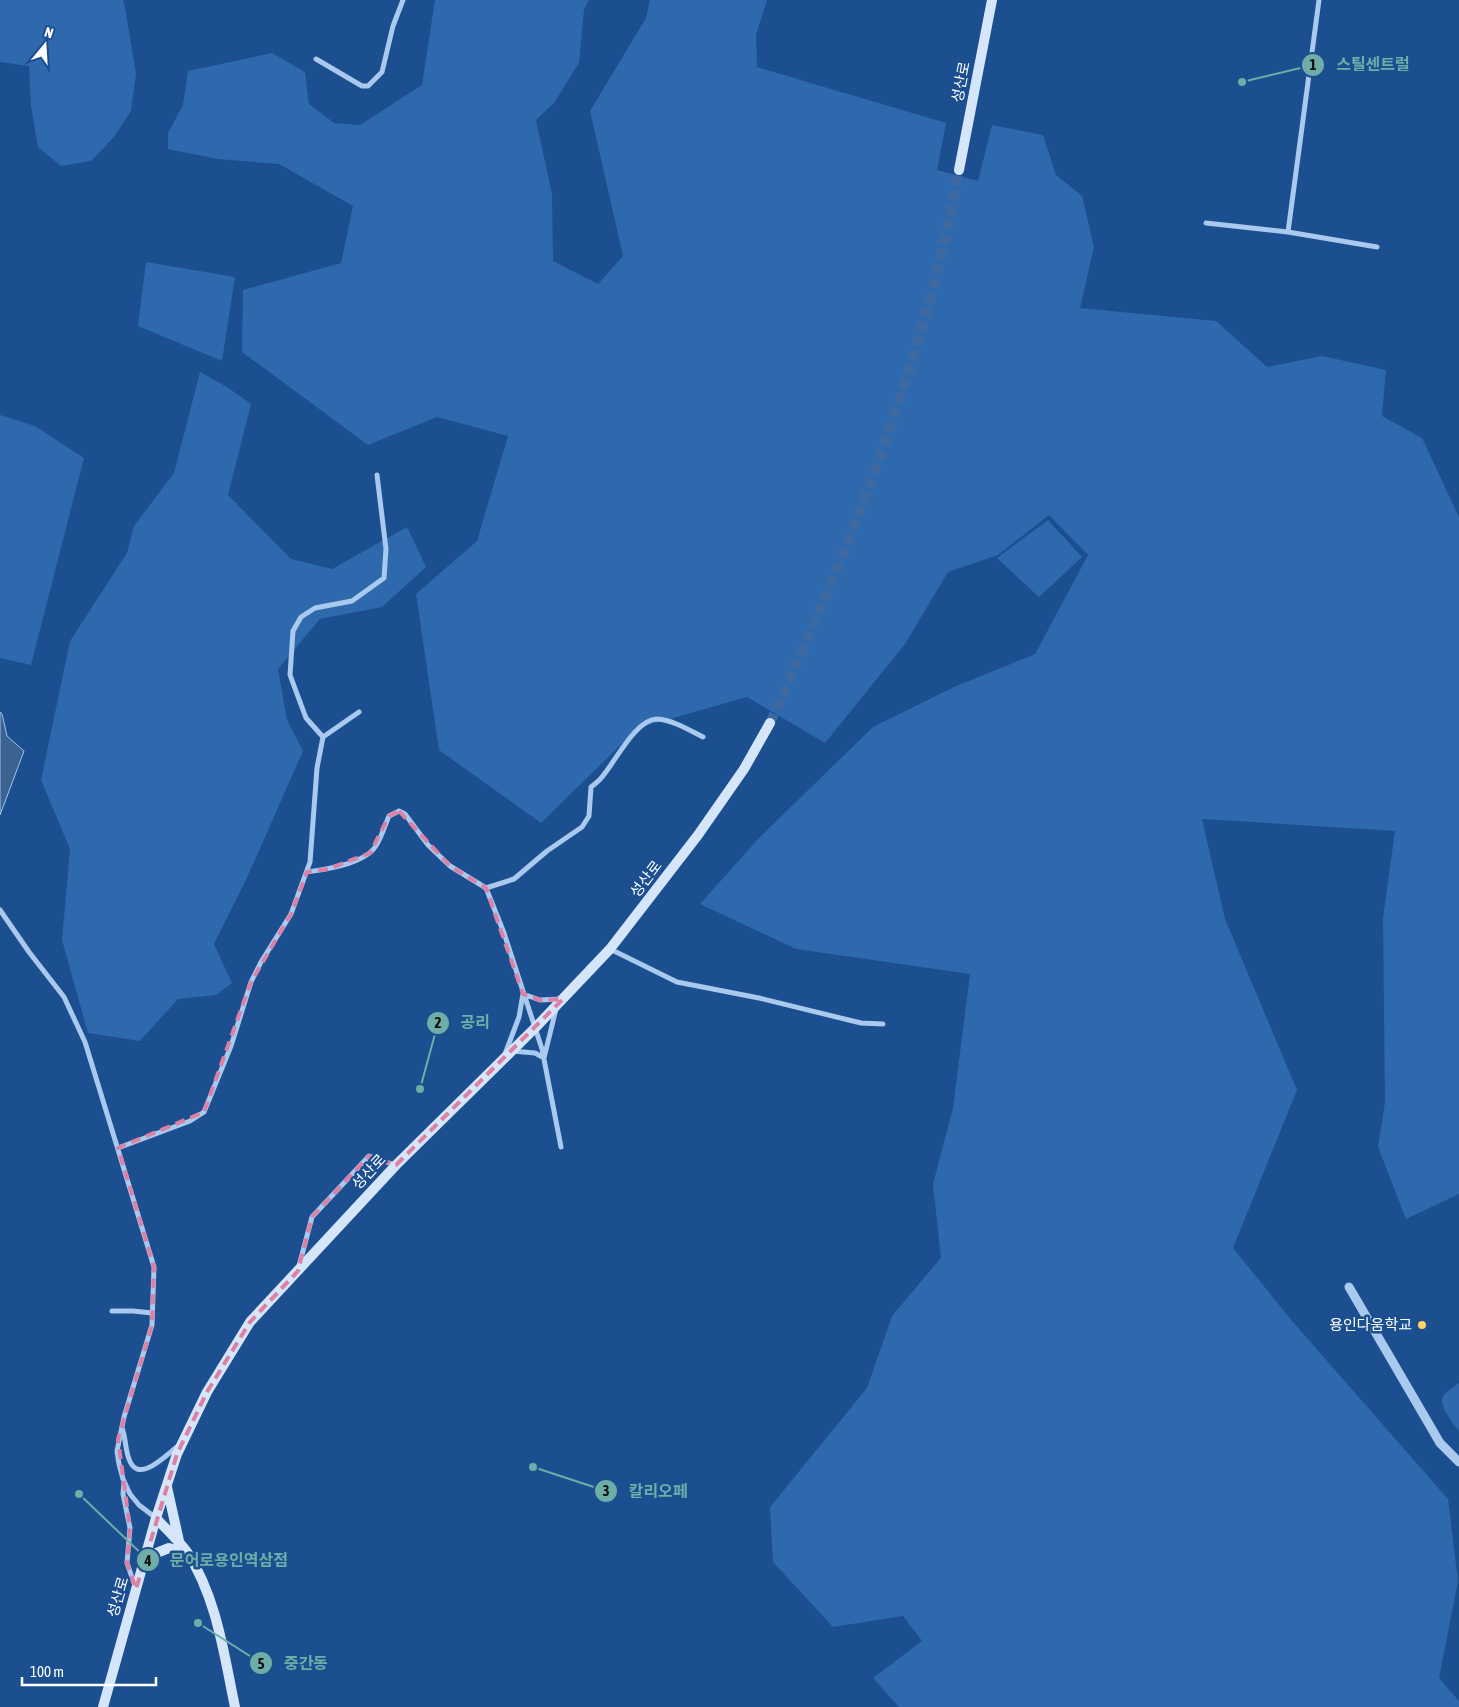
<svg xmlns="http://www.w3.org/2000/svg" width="1459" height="1707" font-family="'Asap Condensed','Noto Sans KR',sans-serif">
  <rect width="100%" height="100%" fill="#1b4f8f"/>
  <path fill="#2e69ad" d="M0,0H123L125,7L136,74L131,111L114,137L91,161L61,166L38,147L31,106L29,66L0,62Z
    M435,0H589L584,10L579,63L554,103L536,120L552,194L553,261L598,284L623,256L590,111L646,18L650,0H767L756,35L757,67L946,123L937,170L978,181L992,125L1043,135L1056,175L1082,196L1094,247L1080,308L1216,321L1267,367L1322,356L1386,370L1382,416L1422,438L1459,517V1194L1406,1219L1378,1147L1385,1102L1383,918L1395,831L1202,819L1225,919L1297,1090L1233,1248L1293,1322L1448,1499L1458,1581L1439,1678L1459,1701V1707H899L873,1678L922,1641L903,1616L833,1627L773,1562L770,1507L867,1388L892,1316L941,1258L933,1184L953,1108L970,974L796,949L700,904L759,838L873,727L954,687L1035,654L1088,555L1049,515L998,555L948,572L905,644L825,743L747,697L638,728L541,823L439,750L416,594L477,541L508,436L437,417L368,445L242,352L243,290L341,263L353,206L279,164L218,159L168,149V133L183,105L188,71L272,53L305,72L309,104L334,123L360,125L422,85Z
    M146,262L235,277L222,361L138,326Z
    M200,372L227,387L251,404L228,495L291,559L332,569L407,527L426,567L382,607L320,619L278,669L287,720L303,751L246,880L214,944L232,983L216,995L178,999L140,1041L88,1033L62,940L70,849L41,780L70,641L127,553L134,526L174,473Z
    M0,415L35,426L84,458L31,665L0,658Z
    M1048,520L1082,557L1039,597L997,558Z
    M1459,1383V1431C1454,1426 1451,1420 1447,1414C1436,1397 1445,1393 1459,1383Z"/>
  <path fill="#3c6290" stroke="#9cc4f0" d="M0,712L2,714L7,736L24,751L0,815Z"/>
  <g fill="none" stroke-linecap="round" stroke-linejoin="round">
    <path stroke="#3d69a0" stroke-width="10" stroke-dasharray="10 5" stroke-linecap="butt" d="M770,723C830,593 884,459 924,321C939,271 949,221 959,170"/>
    <path stroke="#a9c9ee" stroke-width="5" d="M316,59L362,86H368L382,72L393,26L403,0
      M1206,223L1288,232L1377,247
      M1288,232L1319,0
      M323,737L359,712
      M307,872C326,869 367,864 377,844C382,836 385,825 389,816L399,811L405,814L428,845L450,866L486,888L504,933L542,1049L561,1147
      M486,888L514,879L547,851L582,827L589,816L591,787C595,784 599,781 602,777C615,762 636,719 657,719C673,720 689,730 703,737
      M0,910L29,952L64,997L85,1042L154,1267L152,1325L124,1417L117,1451L119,1464L123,1479L130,1494L139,1505L156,1518
      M610,949L677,982L759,998L861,1023L883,1024
      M512,1051L535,1053L544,1058L556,1009
      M505,1054L519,1017L523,994L540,1000L562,999
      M118,1148L190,1121L204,1112L231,1046L251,982L261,962L291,914L310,862L317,768L323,737L306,718L290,675L293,631L301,617L315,608L352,601L384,578L386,549L377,475
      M299,1266L312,1217L369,1156L395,1165
      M112,1311H133L152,1313
      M122,1428C126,1438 125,1449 129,1459C138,1485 165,1456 178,1446
      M124,1482L123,1494L130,1528L127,1563L135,1586"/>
    <path stroke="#a9c9ee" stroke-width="9" d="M1349,1287L1440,1443L1459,1462"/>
    <path stroke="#d6e6fa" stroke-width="10" d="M959,170L992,0
      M167,1487L179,1541
      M156,1518C166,1529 178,1540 187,1552C217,1598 224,1655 235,1707
      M144,1558L169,1548L187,1553
      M103,1707L156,1518L177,1454L207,1392L250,1322L396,1165L535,1028L610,949L698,835L744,769L770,723"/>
  </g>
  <path fill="none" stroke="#dd80a5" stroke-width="4" stroke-dasharray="10 6" stroke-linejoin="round" d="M399,811L450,866L486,888L523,994L540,1000L563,999L396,1165L369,1156L312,1217L298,1271L250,1322L207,1392L177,1454L136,1589L127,1563L130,1528L118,1439L152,1325L154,1267L118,1148L204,1112L251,982L291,914L307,872L328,869L370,853L389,816Z"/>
  <circle fill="#ffd166" stroke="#1b4f8f" stroke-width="2" cx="1422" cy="1325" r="5"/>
  <g text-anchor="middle" stroke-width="5" stroke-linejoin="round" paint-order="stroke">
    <g font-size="15" fill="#fff" stroke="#1b4f8f">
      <text transform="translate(961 82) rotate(-79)" y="5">성산로</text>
      <text transform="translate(646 879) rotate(-53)" y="5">성산로</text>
      <text transform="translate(369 1172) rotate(-47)" y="5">성산로</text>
      <text transform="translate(118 1597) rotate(-74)" y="5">성산로</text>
    </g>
    <g font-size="15" fill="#fff" stroke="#1b4f8f" text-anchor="end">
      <text x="1412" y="1330">용인다움학교</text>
    </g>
  </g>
  <path fill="none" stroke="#6fada8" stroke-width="2" d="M1242 82L1313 65M420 1089L438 1023M533 1467L606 1491M79 1494L148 1560M198 1623L261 1663"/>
  <g fill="#6fada8" stroke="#1b4f8f" stroke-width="2">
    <circle cx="1242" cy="82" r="5"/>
    <circle cx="420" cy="1089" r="5"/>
    <circle cx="533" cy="1467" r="5"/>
    <circle cx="79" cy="1494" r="5"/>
    <circle cx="198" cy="1623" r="5"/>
    <circle cx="1313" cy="65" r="12"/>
    <circle cx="438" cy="1023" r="12"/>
    <circle cx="606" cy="1491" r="12"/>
    <circle cx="148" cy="1560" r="12"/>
    <circle cx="261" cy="1663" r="12"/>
  </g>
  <g font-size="15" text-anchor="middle" font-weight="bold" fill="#111">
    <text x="1313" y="70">1</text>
    <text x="438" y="1028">2</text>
    <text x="606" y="1496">3</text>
    <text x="148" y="1566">4</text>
    <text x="261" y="1669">5</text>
  </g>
  <g font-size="16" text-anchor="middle" font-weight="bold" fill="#6fada8" stroke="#1b4f8f" stroke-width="5" stroke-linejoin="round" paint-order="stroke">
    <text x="1373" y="70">스틸센트럴</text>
    <text x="475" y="1028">공리</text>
    <text x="658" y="1497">칼리오페</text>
    <text x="229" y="1566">문어로용인역삼점</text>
    <text x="306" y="1669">중간동</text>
  </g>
  <g transform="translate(45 45) rotate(18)" stroke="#1b4f8f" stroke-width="4" paint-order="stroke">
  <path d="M0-4L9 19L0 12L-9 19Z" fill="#ffffff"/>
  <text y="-8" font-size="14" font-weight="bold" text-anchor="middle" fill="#ffffff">N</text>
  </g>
  <path d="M22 1677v8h134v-8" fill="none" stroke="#ffffff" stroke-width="2.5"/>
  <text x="30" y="1677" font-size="15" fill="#ffffff" stroke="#1b4f8f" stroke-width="4" paint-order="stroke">100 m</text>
</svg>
